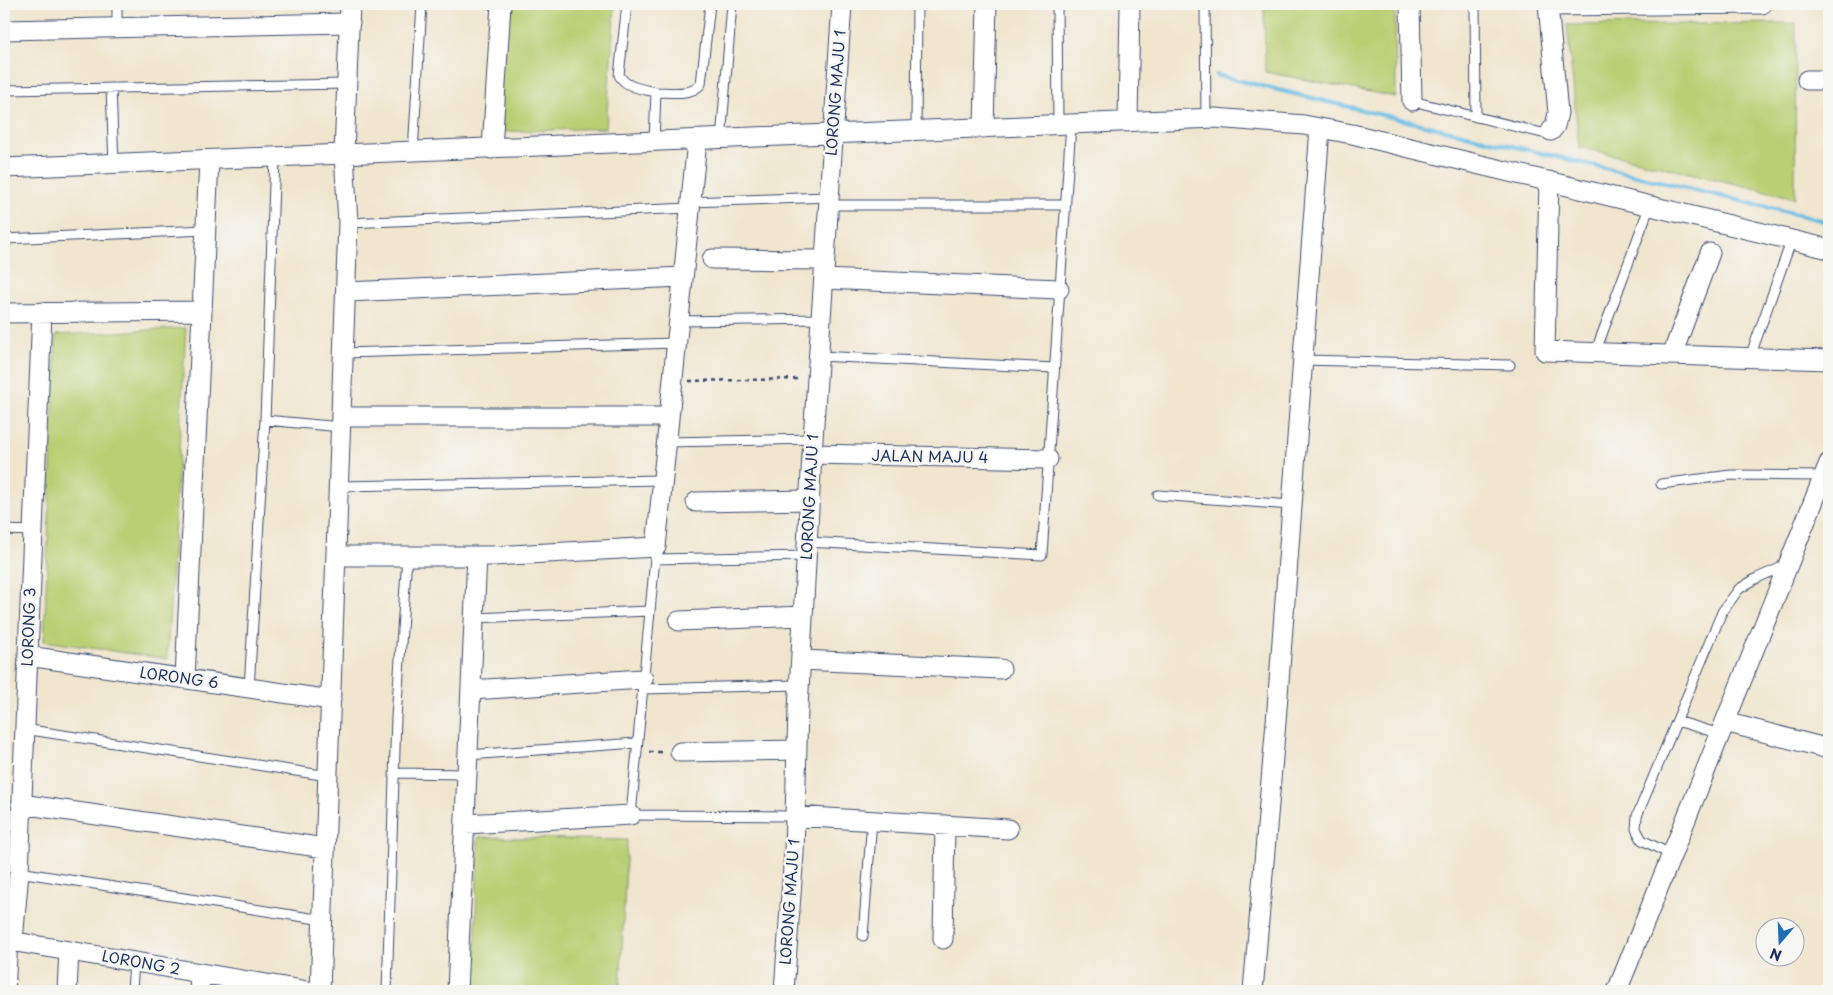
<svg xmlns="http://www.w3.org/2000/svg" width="1833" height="995" font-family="'Playpen Sans',sans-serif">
  <rect width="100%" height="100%" fill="#f6f6f2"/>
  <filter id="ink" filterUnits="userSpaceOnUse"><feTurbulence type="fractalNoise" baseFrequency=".02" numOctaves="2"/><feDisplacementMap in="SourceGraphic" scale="10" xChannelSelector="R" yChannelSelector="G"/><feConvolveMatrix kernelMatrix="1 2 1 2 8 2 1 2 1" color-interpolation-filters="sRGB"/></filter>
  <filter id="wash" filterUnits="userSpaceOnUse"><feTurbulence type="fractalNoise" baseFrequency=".0096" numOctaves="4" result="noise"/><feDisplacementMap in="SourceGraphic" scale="20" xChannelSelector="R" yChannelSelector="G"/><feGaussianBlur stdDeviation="1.12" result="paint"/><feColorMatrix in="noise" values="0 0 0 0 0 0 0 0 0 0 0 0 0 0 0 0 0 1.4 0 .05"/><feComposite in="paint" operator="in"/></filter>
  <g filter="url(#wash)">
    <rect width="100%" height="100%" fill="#f0e5cd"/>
    <path fill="#b9cf73" stroke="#6a7f68" d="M501,4H615L606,128L494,132Z
      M1264,4H1395L1396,97L1265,72Z
      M1796,23L1795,198L1579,147L1567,25Z
      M186,328L167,659L44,641L56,335Z
      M478,837L627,840L620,991H474Z"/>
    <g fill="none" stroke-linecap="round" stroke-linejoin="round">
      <path stroke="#68bbe4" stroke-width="4.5" d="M1216,75L1829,222"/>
    </g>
  </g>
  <g filter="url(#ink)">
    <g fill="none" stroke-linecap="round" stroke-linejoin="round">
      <defs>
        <path id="service" d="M627,4L619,75C626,88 643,89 656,92
          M1057,4L1058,124
          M1205,4L1206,119
          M1475,4L1476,117
          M117,27V4
          M111,88L114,164
          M4,90L348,84
          M1412,101L1542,133L1551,131
          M916,131L917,4
          M721,140L732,4
          M654,143L656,92C670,92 692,96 701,84L710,4
          M413,152L422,4
          M690,202L829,197
          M829,205H1065
          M348,223L690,208
          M4,239L206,230
          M678,321L821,319
          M344,353L676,343
          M1595,353L1650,205
          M819,356L1054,368
          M1750,357L1792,239
          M1302,360L1510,365
          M265,420L341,427
          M666,442L813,439
          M1661,484L1731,475L1824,476
          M339,486L663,480
          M1158,495L1292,505
          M4,530L33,531
          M807,542L1042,555L1071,124
          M656,547L631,815L795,816
          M655,559L807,556
          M474,618L650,611
          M249,689L265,420L275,158
          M642,689L799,685
          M1677,721L1720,734
          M24,729L328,776
          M468,755L637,743
          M395,773L467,774
          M1672,855L1642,840L1636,829L1637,816L1722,612L1739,589L1757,578L1787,565
          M19,872L323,920
          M863,936L872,820
          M10,991L13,941
          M132,991L134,961
          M387,991L396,718L407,556"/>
        <path id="minor" d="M1410,4L1412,101
          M1548,4L1558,113L1555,126L1551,131
          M1548,6L1762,4
          M4,30L350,23
          M1807,80H1829
          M1128,122L1130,4
          M984,128L987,4
          M492,149L501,4
          M4,168C407,152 811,135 1215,118L1304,125L1352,134L1829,249
          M1549,181L1545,351L1829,360
          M712,259L825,260
          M824,279L1059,289
          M346,292L683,277
          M4,313L202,311
          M1672,355L1710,253
          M341,417H669
          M812,454L1048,459
          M696,502L810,500
          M336,556H492L656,547L697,141
          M679,621L803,616
          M28,656L331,700
          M801,660L1001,669
          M185,679L209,160
          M471,690L643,679
          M1725,722L1829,749
          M680,752L797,750
          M21,804L325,848
          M795,816L1008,829
          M465,824L631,815
          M943,939L945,825
          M4,940L308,991
          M13,941L19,872L42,312
          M67,991L69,951
          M199,991L200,973
          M320,991L348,223L344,154L350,4
          M457,991L477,556
          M784,991L794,853L798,709L812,454L842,4
          M1253,991L1276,722L1320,128
          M1617,991L1829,463"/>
      </defs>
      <use href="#service" stroke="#3b4a6f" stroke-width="11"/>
      <use href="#minor" stroke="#3b4a6f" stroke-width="21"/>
      <path stroke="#3b4a6f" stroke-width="2.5" stroke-dasharray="4 4" stroke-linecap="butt" d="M689,381L800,379
        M649,752H663"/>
      <use href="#service" stroke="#fff" stroke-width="9"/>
      <use href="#minor" stroke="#fff" stroke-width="19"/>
    </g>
  </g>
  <g text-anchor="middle" stroke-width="5" stroke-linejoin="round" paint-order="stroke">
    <g font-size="15" fill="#1b2f5e" stroke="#f6f6f2">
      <text transform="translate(836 93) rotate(-86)" y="5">LORONG MAJU 1</text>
      <text transform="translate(930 457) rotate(1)" y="5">JALAN MAJU 4</text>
      <text transform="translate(810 497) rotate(-87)" y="5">LORONG MAJU 1</text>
      <text transform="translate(29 627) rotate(-88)" y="5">LORONG 3</text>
      <text transform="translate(179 678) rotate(8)" y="5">LORONG 6</text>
      <text transform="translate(790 902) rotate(-86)" y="5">LORONG MAJU 1</text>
      <text transform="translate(141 963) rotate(10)" y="5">LORONG 2</text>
    </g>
  </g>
  <rect width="1833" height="995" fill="none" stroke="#f6f6f2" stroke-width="20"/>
  <g transform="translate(1780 942) rotate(199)"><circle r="24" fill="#f6f6f2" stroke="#9ea6b7"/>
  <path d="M0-4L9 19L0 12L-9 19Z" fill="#1f6fb2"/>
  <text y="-8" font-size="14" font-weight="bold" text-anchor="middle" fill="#1b2f5e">N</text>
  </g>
</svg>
